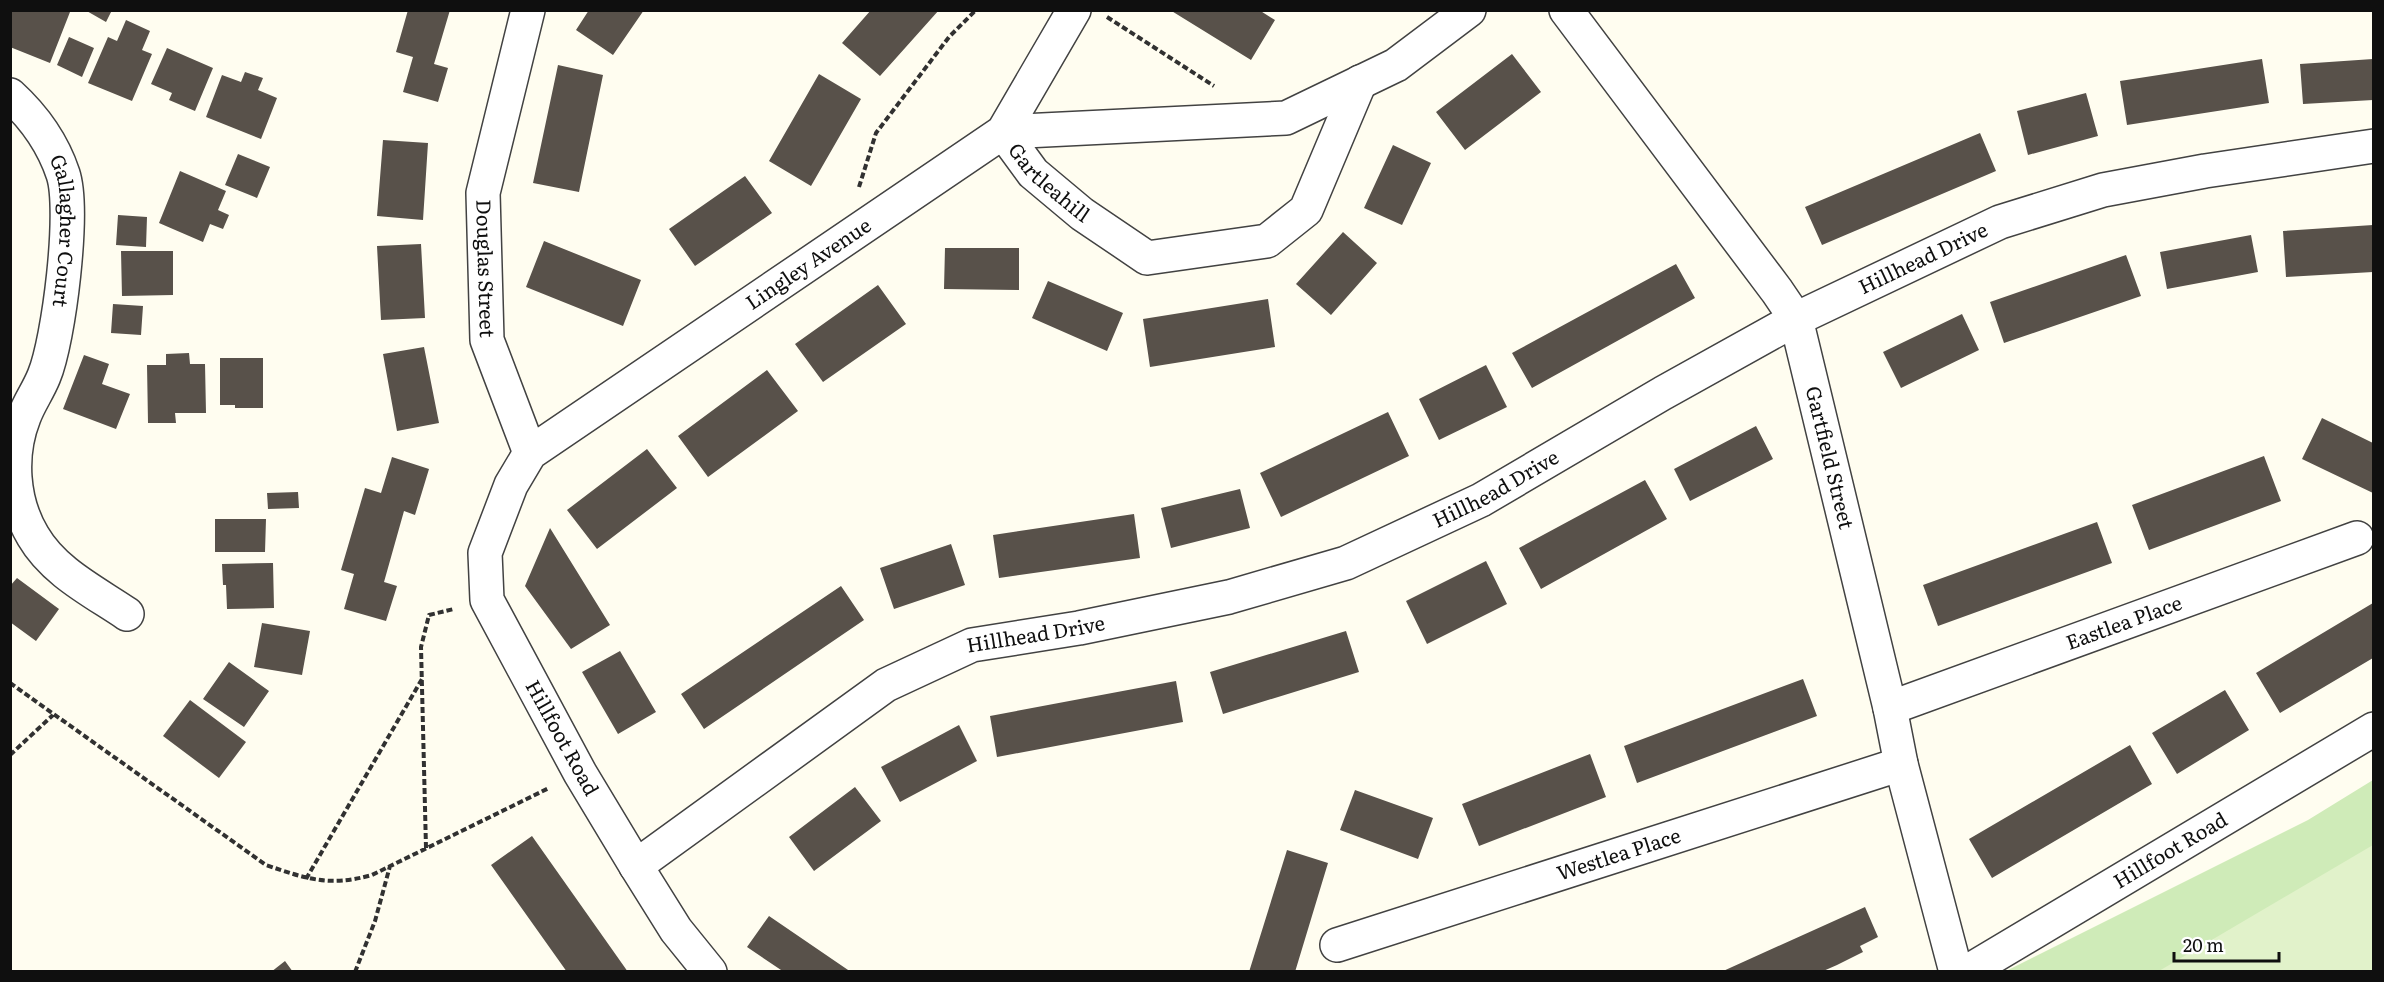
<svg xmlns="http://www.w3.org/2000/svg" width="2384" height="982" font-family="Literata,serif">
  <rect width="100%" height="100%" fill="#fffdf0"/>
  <path fill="#cfebb8" d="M2373,780V971L2004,972L2308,820Z"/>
  <path fill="#e1f2ca" d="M2373,845V971H2159Z"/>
  <path fill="#58514a" d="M12,10L70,12L50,63L10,47Z
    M85,10H112L106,22Z
    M408,10H450L434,64L448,68L438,102L403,92L413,57L396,52Z
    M589,10H644L613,55L576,30Z
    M871,10H939L880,76L842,43Z
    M1170,10H1259L1275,20L1251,60Z
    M126,20L150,31L142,50L152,54L132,101L88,83L108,37L117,41Z
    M69,37L94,48L82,77L57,65Z
    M167,48L213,68L195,111L169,100L172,93L151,84Z
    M1512,54L1541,92L1465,150L1436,112Z
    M2262,59L2269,103L2127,125L2120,81Z
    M2373,59V100L2303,104L2300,64Z
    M558,65L603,75L579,192L533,183Z
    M245,72L263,78L258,90L277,98L261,139L206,117L222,75L241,82Z
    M819,74L861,99L811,186L769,161Z
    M2086,93L2098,136L2028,155L2017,111Z
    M1980,133L1996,171L1822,245L1805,207Z
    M383,140L428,143L423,220L377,216Z
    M1393,145L1431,163L1402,225L1364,208Z
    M238,154L270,167L257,198L225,185Z
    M180,171L226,191L218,210L229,215L223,229L210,224L203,242L159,223Z
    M745,176L772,213L695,266L669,229Z
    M118,215L147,217L146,247L116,245Z
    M2373,225V272L2286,277L2283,231Z
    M1343,232L1377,263L1331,315L1296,284Z
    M2251,235L2258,272L2167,289L2160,252Z
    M544,241L641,280L623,326L526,287Z
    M421,244L425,318L381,320L377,246Z
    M945,248H1019V290L944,289Z
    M121,251H173V295L122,296Z
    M2126,255L2141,296L2004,343L1990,302Z
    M1676,264L1695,298L1532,388L1512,353Z
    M1048,281L1123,313L1107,351L1032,318Z
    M878,285L906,324L823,382L795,344Z
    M1268,299L1275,347L1150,367L1143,319Z
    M113,304L143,306L141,335L111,333Z
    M1962,314L1979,350L1901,388L1883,352Z
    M424,347L439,423L397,431L383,354Z
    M189,353L190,364H205L206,413H175L176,423H148L147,365H166V354Z
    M84,355L109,364L102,384L130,394L116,429L63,409Z
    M220,358H263V408H235V405H220Z
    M1486,365L1507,407L1439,440L1419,399Z
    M767,370L798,411L708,477L678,436Z
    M1388,412L1409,456L1281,517L1260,473Z
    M2322,418L2373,443V493L2302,459Z
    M1756,426L1773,459L1690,501L1674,469Z
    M647,449L677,488L597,549L567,510Z
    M2264,456L2281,501L2149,550L2132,505Z
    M392,457L429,469L415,515L404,511L384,582L397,586L386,621L344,609L354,574L341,570L365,488L381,493Z
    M1645,480L1667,519L1541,589L1519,548Z
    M1240,489L1250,528L1171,548L1161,508Z
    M298,492L299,508L268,509L267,493Z
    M1134,514L1140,558L999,578L993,535Z
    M215,519H266L265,552H215Z
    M2097,522L2112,563L1938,626L1923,585Z
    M550,528L610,625L571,649L525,586Z
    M951,544L965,585L894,609L880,568Z
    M1486,561L1507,604L1427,644L1406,601Z
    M273,563L274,608L227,609L226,585H223L222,564Z
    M17,578L59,609L36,641L10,622V586Z
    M841,586L864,620L704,729L681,694Z
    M2373,603V658L2280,713L2256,673Z
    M262,623L310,631L302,675L254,667Z
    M1346,631L1359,672L1223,714L1210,672Z
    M620,651L656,712L618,734L582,672Z
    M229,662L269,691L244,727L203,699Z
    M1803,679L1817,716L1637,783L1624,746Z
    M1176,681L1183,722L997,757L990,716Z
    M2225,690L2249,730L2177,774L2152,733Z
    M190,700L246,742L219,778L163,736Z
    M959,725L977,761L900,802L881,767Z
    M2130,745L2152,784L1992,878L1969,839Z
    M1590,754L1606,797L1479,846L1462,804Z
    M855,787L881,821L814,871L789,837Z
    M1355,790L1433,818L1418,859L1340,830Z
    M532,836L628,972H567L491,865Z
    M1287,850L1328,863L1295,972H1249Z
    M1865,907L1878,937L1860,946L1863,952L1837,965L1821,972H1721Z
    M769,916L851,972H784L747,947Z
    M285,961L293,972H271Z"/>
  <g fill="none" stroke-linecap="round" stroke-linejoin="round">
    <defs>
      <g id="minor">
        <path id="s1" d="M528,10L483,193L487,340L530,453"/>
        <path id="s2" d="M1566,10L1777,291L1796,319L1890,708L1901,764L1956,972"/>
        <path id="s3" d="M10,95C33,116 53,144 63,174C75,210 59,340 44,376C38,391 29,403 24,417C9,455 12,501 33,536C54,572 93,591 127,614"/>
        <path id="s4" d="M1003,132L1033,173L1082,214L1147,258L1267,241L1306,210L1360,82"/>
        <path d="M1003,132L1286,118L1396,65L1469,10"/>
        <path id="s5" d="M1890,708L2357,538"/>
        <path id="s6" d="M636,866L886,685L972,645L1079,628L1229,597L1346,563L1481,500L1663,393L1796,319L2000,222L2103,190L2205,171L2374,146"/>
        <path id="s7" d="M1337,945L1901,764"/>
        <path id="s8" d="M710,972L676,930L636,866L580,773L487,600L485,553L511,485L530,453L1003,132L1074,10"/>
        <path id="s9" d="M1967,972L2374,729"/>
      </g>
    </defs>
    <use href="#minor" stroke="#424242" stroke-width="36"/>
    <path stroke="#313131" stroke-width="4" stroke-dasharray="6 3" stroke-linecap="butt" d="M1107,17L1214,86
      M859,187L876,133L949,37L976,10
      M10,683L266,865C307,879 329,887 372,875L549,788
      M10,755L53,715
      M426,848L421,647L429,615L454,609
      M306,879L422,679
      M355,972L375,921L390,866"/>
    <use href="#minor" stroke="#fff" stroke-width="33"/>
  </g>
  <g text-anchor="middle" stroke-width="6" stroke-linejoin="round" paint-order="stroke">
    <g font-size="20" fill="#0f0f0f" stroke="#fff">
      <text dy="7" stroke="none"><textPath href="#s4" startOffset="69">Gartleahill</textPath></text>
      <text dy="7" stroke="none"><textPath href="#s3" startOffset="153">Gallagher Court</textPath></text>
      <text dy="7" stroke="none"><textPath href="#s6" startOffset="1440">Hillhead Drive</textPath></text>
      <text dy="7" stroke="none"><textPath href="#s8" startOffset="928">Lingley Avenue</textPath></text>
      <text dy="7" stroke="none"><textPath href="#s1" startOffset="264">Douglas Street</textPath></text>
      <text dy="7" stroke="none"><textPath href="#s2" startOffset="528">Gartfield Street</textPath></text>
      <text dy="7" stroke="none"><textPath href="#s6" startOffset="954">Hillhead Drive</textPath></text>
      <text dy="7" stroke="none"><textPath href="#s5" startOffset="249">Eastlea Place</textPath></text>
      <text dy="7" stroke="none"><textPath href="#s6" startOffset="468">Hillhead Drive</textPath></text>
      <text transform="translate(562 738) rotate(61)" y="7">Hillfoot Road</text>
      <text dy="7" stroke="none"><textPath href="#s9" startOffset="237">Hillfoot Road</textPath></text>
      <text dy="7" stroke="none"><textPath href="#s7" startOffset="296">Westlea Place</textPath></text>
    </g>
  </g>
  <rect width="2384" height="982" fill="none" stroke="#0f0f0f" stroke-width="24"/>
  <path d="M2174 952v9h105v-9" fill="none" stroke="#0f0f0f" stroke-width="3"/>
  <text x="2183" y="952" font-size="18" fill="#0f0f0f" stroke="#ffffff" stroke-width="4.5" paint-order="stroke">20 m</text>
</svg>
